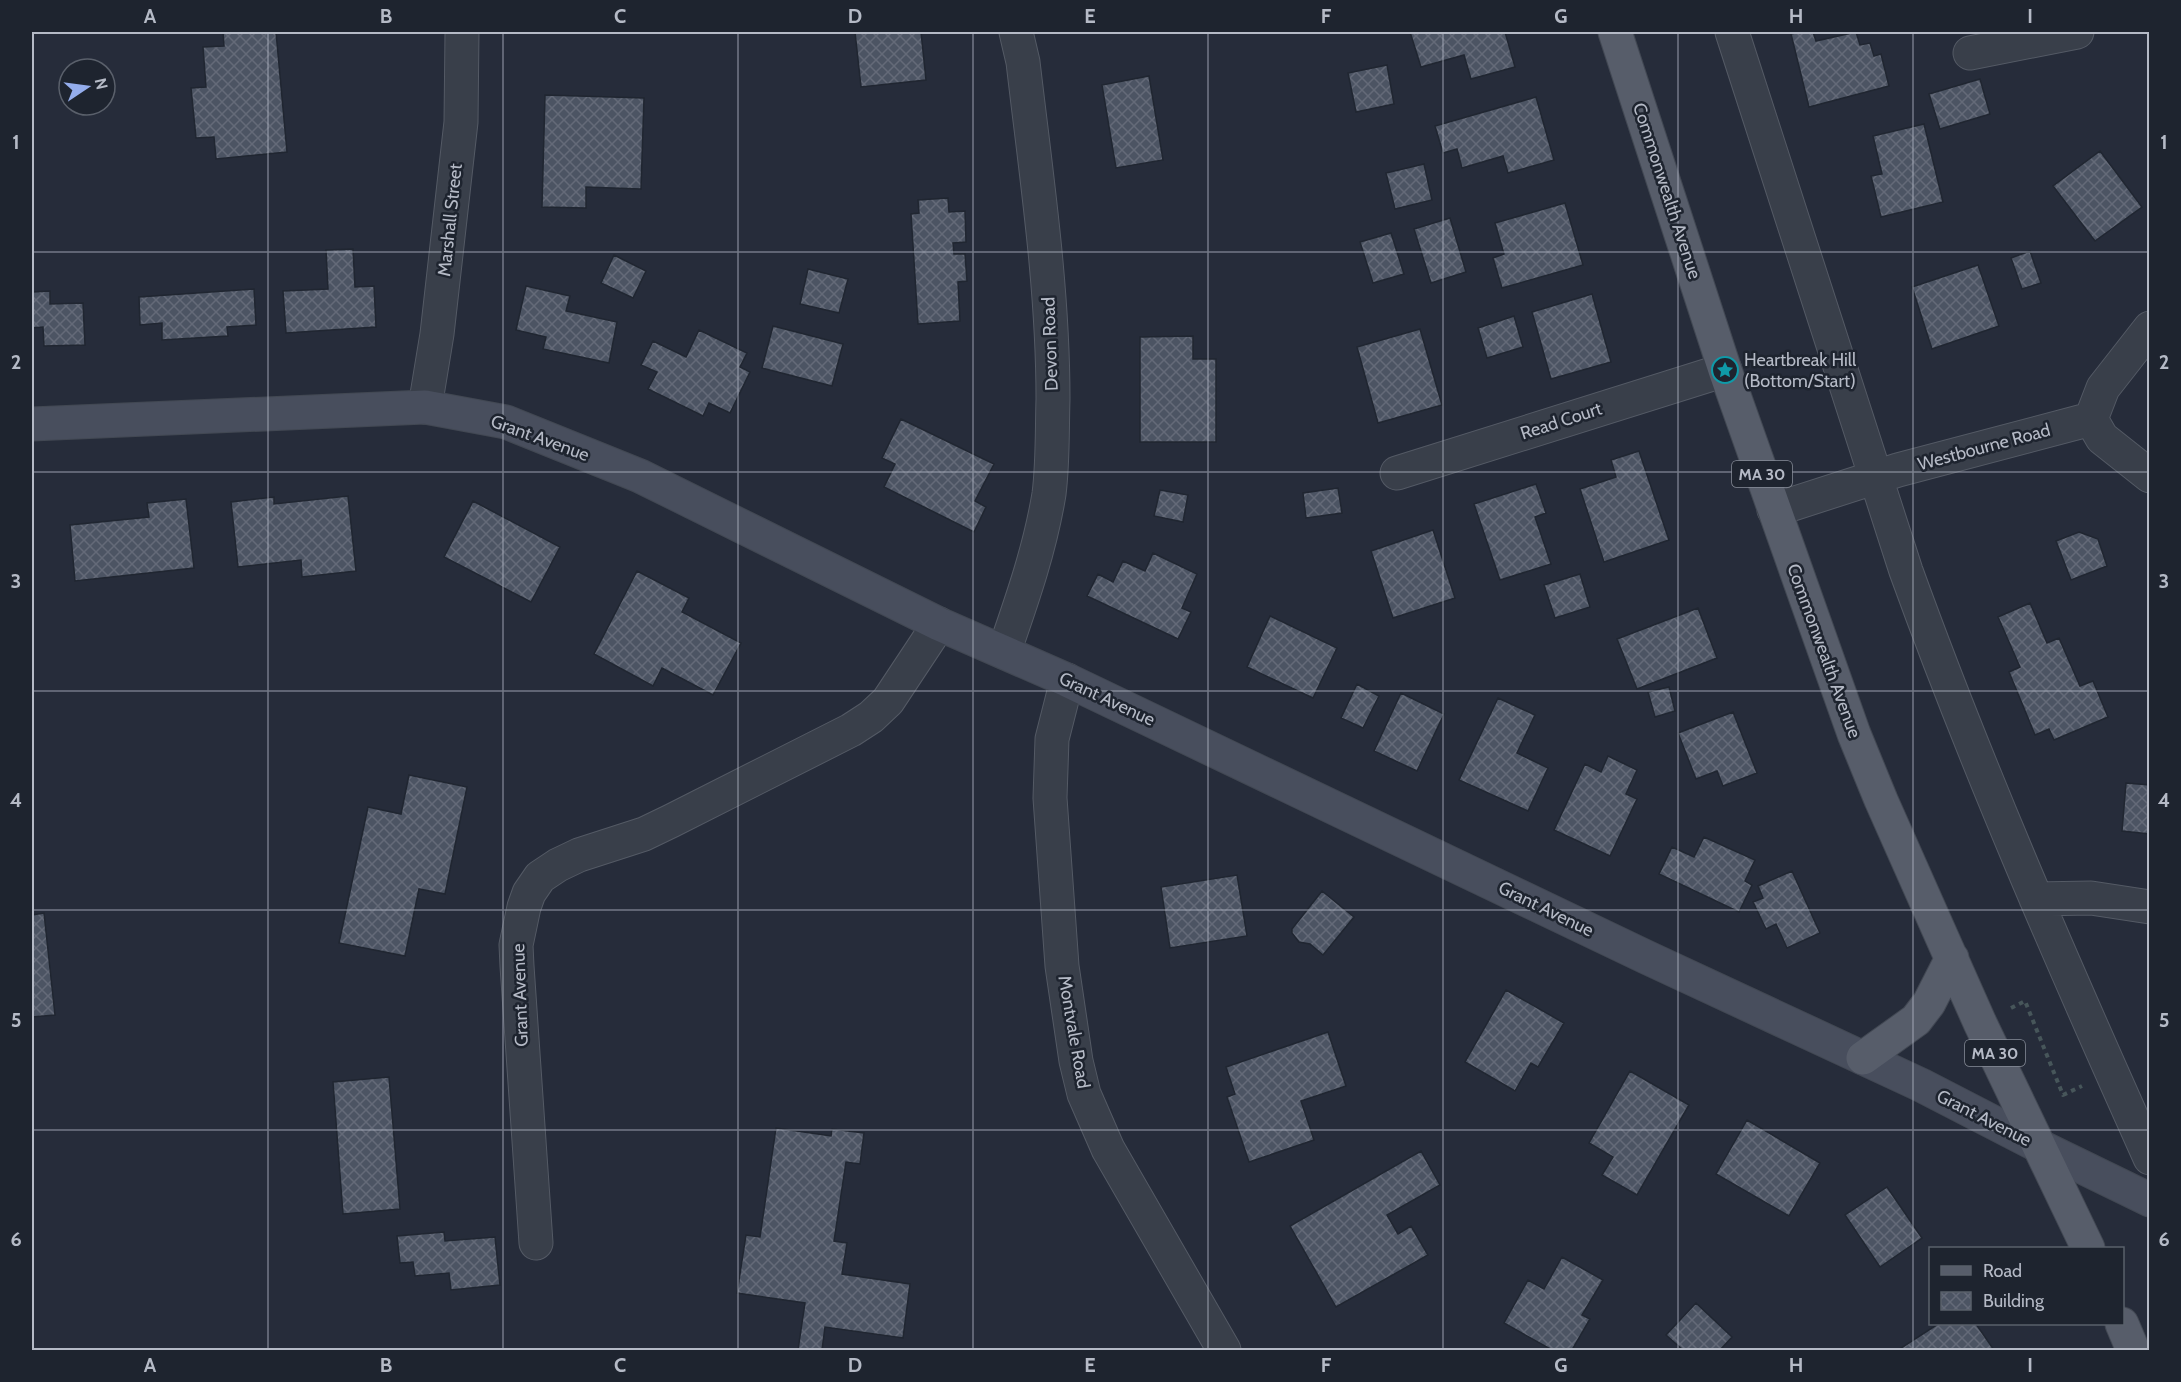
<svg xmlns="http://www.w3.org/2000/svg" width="2181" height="1382" font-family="Cabin,sans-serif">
  <defs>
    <pattern id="building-cross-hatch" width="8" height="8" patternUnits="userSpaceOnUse" patternTransform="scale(1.5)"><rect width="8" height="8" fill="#4c5463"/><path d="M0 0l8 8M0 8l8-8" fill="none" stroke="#646a78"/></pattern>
  </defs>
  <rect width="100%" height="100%" fill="#262c3a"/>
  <path fill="url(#building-cross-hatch)" stroke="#202631" stroke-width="1.5" d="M223,32H276L287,152L216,159L214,137L196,138L191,88L206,87L203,47L224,46Z
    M855,32H921L926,80L861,87Z
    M1410,32H1505L1515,67L1471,79L1464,55L1421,67Z
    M1799,32H1813L1816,41L1856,32L1860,45L1870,43L1874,56L1881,54L1889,86L1809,107L1791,34Z
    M1387,65L1394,104L1356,112L1348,73Z
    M1149,76L1163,160L1116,168L1102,85Z
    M1980,79L1990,114L1940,129L1929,94Z
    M545,95L644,98L641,189L586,187V208L542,207Z
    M1536,97L1554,160L1508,173L1503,156L1462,168L1457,149L1443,153L1435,126Z
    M1924,124L1943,202L1881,217L1871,176L1882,174L1873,136Z
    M2100,151L2142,207L2095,241L2053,186Z
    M1424,164L1432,200L1395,209L1386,173Z
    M948,198L949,212L965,211L966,242L953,243L954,254H965L967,281L958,282L960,321L918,324L911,214L919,213L918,200Z
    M1565,203L1583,265L1502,288L1493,258L1504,254L1495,223Z
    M1450,218L1466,272L1431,283L1414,229Z
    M1391,233L1404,274L1373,283L1360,242Z
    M353,249L355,287L374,286L376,327L286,333L283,291L328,289L326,250Z
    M2030,251L2041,283L2022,289L2011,258Z
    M614,255L646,271L633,298L601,283Z
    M1978,265L1999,326L1932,349L1912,287Z
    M808,269L848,279L839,313L800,304Z
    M526,286L570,296L566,311L617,322L609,363L543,349L546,337L516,330Z
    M254,289L256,325L227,327L228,336L162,340V323L140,325L139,297Z
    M50,291V304L83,303L85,345L44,346L43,327L32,328V292Z
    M1592,294L1611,362L1551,379L1532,312Z
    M1514,316L1523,347L1487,358L1478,328Z
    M773,326L843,344L832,386L762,368Z
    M1420,329L1442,405L1378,423L1357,347Z
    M699,330L747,353L740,367L750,372L730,413L709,403L703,416L648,389L657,372L641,365L653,341L686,357Z
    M1193,336V359H1216V442H1140V337Z
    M901,419L994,464L975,501L986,507L974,532L884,487L895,464L882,458Z
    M1639,451L1669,540L1604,562L1580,489L1616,477L1611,460Z
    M1536,484L1546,513L1535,517L1551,564L1500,580L1474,504Z
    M1338,488L1342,513L1306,518L1303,493Z
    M1160,490L1188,495L1183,522L1154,516Z
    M348,496L356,571L302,577L301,560L238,567L231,502L274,497V504Z
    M186,499L194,568L75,581L70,525L149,517L147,503Z
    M473,501L560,547L531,602L444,557Z
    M1433,530L1455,598L1393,618L1371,551Z
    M2079,532L2098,539L2107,566L2071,580L2056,541Z
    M1153,553L1197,574L1182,608L1191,612L1178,639L1087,596L1098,574L1113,582L1123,561L1145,571Z
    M637,571L689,598L682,612L741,643L713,695L662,668L653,686L594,654Z
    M1580,574L1590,607L1555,618L1544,585Z
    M2030,603L2047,643L2059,638L2080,686L2093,681L2108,717L2054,740L2049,729L2035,735L2009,672L2020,667L1998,617Z
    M1698,608L1717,658L1637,689L1617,639Z
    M1270,616L1337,648L1313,698L1247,667Z
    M1357,684L1379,696L1363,728L1341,718Z
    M1669,687L1675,711L1655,717L1648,692Z
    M1401,693L1444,714L1417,771L1374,751Z
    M1498,698L1535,715L1517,753L1548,768L1528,811L1459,780Z
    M1733,712L1757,773L1723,786L1717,771L1696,779L1678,733Z
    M1608,756L1637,770L1626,794L1637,799L1610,856L1554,830L1585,764L1601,772Z
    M409,775L467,787L445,894L419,889L405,956L339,943L368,807L401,814Z
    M2126,783L2150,785V834L2122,831Z
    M1704,837L1755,860L1745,881L1752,885L1739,912L1659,874L1672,847L1694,857Z
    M1792,871L1820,933L1787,948L1776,924L1766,929L1753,902L1763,898L1758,886Z
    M1237,875L1247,936L1170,948L1161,887Z
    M1322,891L1354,917L1323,955L1310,944L1299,942L1292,933V929Z
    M44,913L55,1015L32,1017V915Z
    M1506,990L1564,1023L1538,1067L1531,1063L1515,1091L1465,1062Z
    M1328,1032L1346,1086L1301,1101L1314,1140L1249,1162L1227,1097L1235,1094L1226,1067Z
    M1630,1071L1689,1105L1637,1195L1602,1175L1613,1157L1589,1143Z
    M389,1077L400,1209L343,1214L333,1082Z
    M1747,1120L1820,1163L1789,1216L1716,1174Z
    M776,1128L831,1136L832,1129L864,1133L860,1164L846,1162L834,1241L847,1243L842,1274L910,1284L903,1338L825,1327L822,1350H798L805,1303L737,1293L746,1235L760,1237Z
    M1421,1151L1440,1185L1387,1215L1398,1234L1411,1226L1428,1255L1336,1307L1290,1226Z
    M1887,1187L1922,1238L1880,1267L1845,1215Z
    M444,1232L445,1241L495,1237L500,1285L451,1290L449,1273L415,1276L413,1262L400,1263L397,1236Z
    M1562,1257L1603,1280L1582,1315L1590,1319L1572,1350H1552L1504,1323L1528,1280L1544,1289Z
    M1696,1303L1732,1337L1720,1350H1683L1666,1335Z
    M1938,1324H1976L1994,1350H1898Z"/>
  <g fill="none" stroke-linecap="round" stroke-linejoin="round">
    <defs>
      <path id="street" d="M1732,32L1906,571C1978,770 2063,964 2150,1158
        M1970,53L2077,32
        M425,407L437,334L461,122L462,32
        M2091,419L2102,438L2150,476
        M1397,473L1725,370
        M1774,510L1898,470L2091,419L2103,388L2150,328
        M1004,652C1022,600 1040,549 1049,494C1053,462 1052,431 1053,399C1053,286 1036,174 1023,62L1016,32
        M1067,680L1052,739L1050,798L1062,966L1076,1061L1084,1094L1108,1149L1224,1350
        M2036,899L2091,898L2150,907
        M536,1243L517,966L516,945L524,907L529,893L540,877L558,865L579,855L644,834L671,821L851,730L871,717L888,701L939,624"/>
      <path id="secondary" d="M32,424L425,407L506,422L640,476L939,624L1067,680L1646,957L1921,1085L2039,1146L2150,1200"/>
      <path id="primary" d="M1615,32L1725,370L1854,734L1881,800L1980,1023L2088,1248
        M1863,1058L1916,1020L1929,1003L1952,958
        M2122,1324L2133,1350"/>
    </defs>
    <use href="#street" stroke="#545a65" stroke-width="35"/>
    <use href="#secondary" stroke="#424853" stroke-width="35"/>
    <use href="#primary" stroke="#424853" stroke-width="35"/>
    <path stroke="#47565a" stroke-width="4" stroke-dasharray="4.5 4.5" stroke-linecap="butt" d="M2011,1008L2025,1001L2063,1095L2082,1086"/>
    <use href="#street" stroke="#393f4a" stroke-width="33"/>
    <use href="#secondary" stroke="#484e5d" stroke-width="33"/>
    <use href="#primary" stroke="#575d6a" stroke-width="33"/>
  </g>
  <path fill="none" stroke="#b5bac6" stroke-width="1.5" stroke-opacity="0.55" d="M268,32V1350M503,32V1350M738,32V1350M973,32V1350M1208,32V1350M1443,32V1350M1678,32V1350M1913,32V1350M32,252H2150M32,472H2150M32,691H2150M32,910H2150M32,1130H2150"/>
  <defs>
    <symbol id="sight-ring" viewBox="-11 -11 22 22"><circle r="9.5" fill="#1e242f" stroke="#0f9aa8" stroke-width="1.5"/><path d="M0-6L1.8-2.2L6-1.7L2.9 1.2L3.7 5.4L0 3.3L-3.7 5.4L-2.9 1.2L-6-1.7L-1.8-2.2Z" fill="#0f9aa8"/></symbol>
  </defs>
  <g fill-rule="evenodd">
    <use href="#sight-ring" x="1710" y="355" width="30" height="30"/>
  </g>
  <g text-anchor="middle" stroke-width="5" stroke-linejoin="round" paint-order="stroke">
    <g fill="#1e242f" stroke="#888d99" stroke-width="1.5">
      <rect x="1732" y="461" width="60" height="26" rx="4.5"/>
      <rect x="1965" y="1040" width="60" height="26" rx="4.5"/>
    </g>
    <g font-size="16" font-weight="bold" fill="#b5bac6">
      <text x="1762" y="480">MA 30</text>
      <text x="1995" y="1059">MA 30</text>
    </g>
    <g font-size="18" fill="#b5bac6" stroke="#1e242f">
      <text transform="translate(1667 191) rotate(72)" y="6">Commonwealth Avenue</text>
      <text transform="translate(450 220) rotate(-84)" y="6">Marshall Street</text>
      <text transform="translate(1050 344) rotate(-92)" y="6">Devon Road</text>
      <text transform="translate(1561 421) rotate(-18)" y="6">Read Court</text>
      <text transform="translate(540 438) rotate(20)" y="6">Grant Avenue</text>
      <text transform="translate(1984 447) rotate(-15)" y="6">Westbourne Road</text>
      <text transform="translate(1824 651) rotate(70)" y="6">Commonwealth Avenue</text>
      <text transform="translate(1107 699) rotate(25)" y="6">Grant Avenue</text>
      <text transform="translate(1546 909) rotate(26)" y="6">Grant Avenue</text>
      <text transform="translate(520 995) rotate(-92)" y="6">Grant Avenue</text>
      <text transform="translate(1074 1032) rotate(80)" y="6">Montvale Road</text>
      <text transform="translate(1984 1118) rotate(27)" y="6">Grant Avenue</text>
    </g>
    <g font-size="18" fill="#b5bac6" stroke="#1e242f" text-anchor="start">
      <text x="1744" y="366">Heartbreak Hill<tspan x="1744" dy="21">(Bottom/Start)</tspan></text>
    </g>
  </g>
  <rect width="2181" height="1382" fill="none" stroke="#1e242f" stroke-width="66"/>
  <rect x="1929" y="1247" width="195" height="78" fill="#1e242f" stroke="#5a606b" stroke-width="1.5"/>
  <rect x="1941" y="1266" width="30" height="9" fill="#575d6a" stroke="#5a606b" stroke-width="1.5"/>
  <text x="1983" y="1277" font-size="18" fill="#b5bac6">Road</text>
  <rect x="1941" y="1292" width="30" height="18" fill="url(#building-cross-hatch)" stroke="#5a606b" stroke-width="1.5"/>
  <text x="1983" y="1307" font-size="18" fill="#b5bac6">Building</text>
  <g transform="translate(87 87) rotate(77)"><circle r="28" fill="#1e242f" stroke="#5a606b" stroke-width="1.5"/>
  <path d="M0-4.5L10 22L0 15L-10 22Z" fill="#94adec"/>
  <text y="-9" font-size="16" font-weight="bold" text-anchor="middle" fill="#b5bac6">N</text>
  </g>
  <rect x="33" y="33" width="2115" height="1316" fill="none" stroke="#b5bac6" stroke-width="2"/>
  <g font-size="20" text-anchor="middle" font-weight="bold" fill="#b5bac6">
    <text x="150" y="23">A</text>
    <text x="386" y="23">B</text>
    <text x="620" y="23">C</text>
    <text x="855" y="23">D</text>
    <text x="1090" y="23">E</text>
    <text x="1326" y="23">F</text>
    <text x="1561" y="23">G</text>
    <text x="1796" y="23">H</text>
    <text x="2030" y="23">I</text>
    <text x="16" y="149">1</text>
    <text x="2164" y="149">1</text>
    <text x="16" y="369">2</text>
    <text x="2164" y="369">2</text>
    <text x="16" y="588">3</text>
    <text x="2164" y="588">3</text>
    <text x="16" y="807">4</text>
    <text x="2164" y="807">4</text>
    <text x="16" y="1027">5</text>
    <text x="2164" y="1027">5</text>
    <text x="16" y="1246">6</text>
    <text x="2164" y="1246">6</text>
    <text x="150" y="1372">A</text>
    <text x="386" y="1372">B</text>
    <text x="620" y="1372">C</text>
    <text x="855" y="1372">D</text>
    <text x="1090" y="1372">E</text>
    <text x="1326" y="1372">F</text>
    <text x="1561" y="1372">G</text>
    <text x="1796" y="1372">H</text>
    <text x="2030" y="1372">I</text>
  </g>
</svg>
